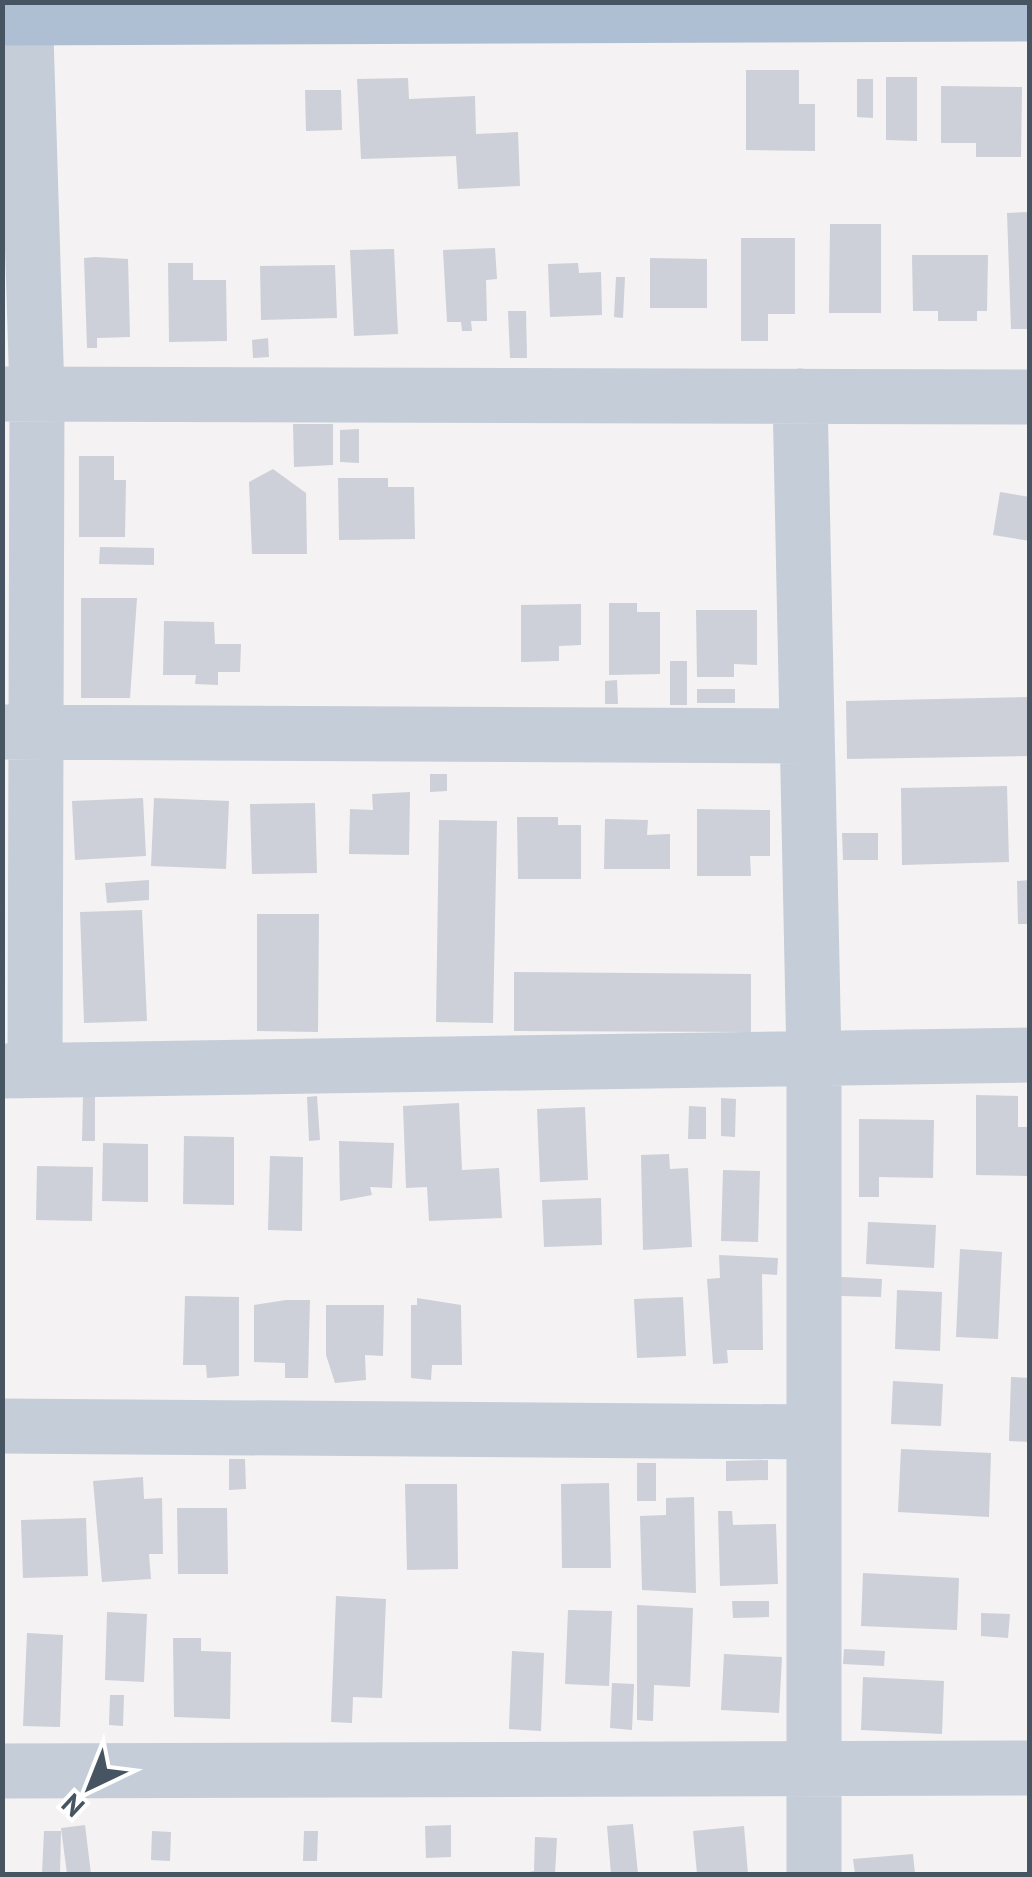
<svg xmlns="http://www.w3.org/2000/svg" width="1032" height="1877" font-family="'PT Sans',sans-serif">
  <rect width="100%" height="100%" fill="#f4f2f2"/>
  <path fill="#cdd0d8" d="M746,70H799V104H815V151L746,150Z
    M886,77H917V141L886,140Z
    M408,78L409,99L475,96L476,134L518,132L520,186L458,189L456,156L361,159L357,79Z
    M857,79H873V118L857,117Z
    M941,86L1022,87L1021,157H976V143H941Z
    M305,90H341L342,130L306,131Z
    M1030,212V329H1011L1007,213Z
    M830,224H881V313H829Z
    M741,238H795V314H768V341H741Z
    M495,248L497,279L486,280L487,321H471L472,331H462L461,322H447L443,250Z
    M394,249L398,334L354,336L350,250Z
    M912,255H988L987,311H977V321H938V311H913Z
    M96,257L128,259L130,337L97,338V348H87L84,258Z
    M650,258L707,259V308H650Z
    M168,263H193V280H226L227,341L169,342Z
    M578,263L579,273L601,272L602,315L550,317L548,264Z
    M335,265L337,318L261,320L260,266Z
    M616,277H625L623,318L614,317Z
    M508,311H526L527,358H510Z
    M268,338L269,357L253,358L252,340Z
    M293,424H333V465L294,467Z
    M359,429V463L340,462V430Z
    M79,456H114V480H126L125,537H79Z
    M273,469L306,493L307,554H252L249,482Z
    M338,478H388V487H414L415,539L339,540Z
    M1000,492L1030,497V541L993,535Z
    M100,547L154,548V565L99,564Z
    M81,598H137L130,698H81Z
    M609,603H637V612H660V674L609,675Z
    M581,604V645L559,646V661L521,662V605Z
    M696,610H757V665L734,664V677H697Z
    M164,621L214,622L215,644H241L240,672H218V685L195,684L196,675H163Z
    M670,661H687V705H670Z
    M617,680L618,704H605V681Z
    M697,689H735V703H697Z
    M1030,697V756L847,759L846,701Z
    M430,774H447V791L430,792Z
    M1007,786L1009,862L902,865L901,788Z
    M410,792L409,855L349,854L350,809L373,810L372,794Z
    M143,798L146,856L75,860L72,801Z
    M154,798L229,801L226,869L151,866Z
    M315,803L317,873L252,874L250,804Z
    M697,809L770,810V856H750L751,876H697Z
    M517,817H558V825H581V879H518Z
    M605,819L648,820L647,835L670,834V869H604Z
    M439,820L497,821L493,1023L436,1022Z
    M842,833H878V860H843Z
    M149,880V900L107,903L105,883Z
    M1030,880V924H1018L1017,881Z
    M142,910L147,1021L84,1023L80,912Z
    M257,914H319L318,1032L257,1031Z
    M514,972L751,974V1032L514,1031Z
    M976,1095L1018,1096V1127H1030V1176L976,1175Z
    M83,1096H95V1141H82Z
    M317,1096L320,1140L309,1141L307,1097Z
    M721,1098L736,1099L735,1137L721,1136Z
    M459,1103L462,1170L499,1168L502,1218L429,1221L427,1187L406,1188L403,1106Z
    M689,1106L706,1107V1139H688Z
    M585,1107L588,1180L540,1182L537,1109Z
    M859,1119L934,1120L933,1178L879,1177V1197H859Z
    M184,1136L234,1137V1205L183,1204Z
    M339,1141L394,1143L392,1188L370,1187L372,1195L340,1201Z
    M103,1143L148,1144V1202L102,1201Z
    M669,1154L670,1169L688,1168L692,1247L643,1250L641,1155Z
    M270,1156L303,1157L302,1231L268,1230Z
    M37,1166L93,1167L92,1221L36,1220Z
    M723,1170L760,1171L758,1242L721,1241Z
    M601,1198L602,1245L544,1247L542,1200Z
    M868,1222L936,1225L934,1268L866,1264Z
    M960,1249L1002,1252L998,1339L956,1337Z
    M719,1255L778,1258L777,1275L762,1274L763,1350H727L728,1363L713,1364L707,1279L720,1278Z
    M841,1277L882,1279L881,1297L841,1296Z
    M897,1290L942,1292L940,1351L895,1349Z
    M185,1296L239,1297V1376L207,1378L206,1365H183Z
    M683,1297L686,1356L637,1358L634,1299Z
    M417,1298L461,1305L462,1365H432L431,1380L411,1378V1305H417Z
    M286,1300H310L308,1378H285V1363L254,1362V1305Z
    M326,1305H384L383,1356L365,1355L366,1380L335,1383L326,1355Z
    M1011,1377L1030,1378V1442L1009,1441Z
    M893,1381L943,1384L941,1426L891,1424Z
    M901,1449L991,1453L989,1517L898,1512Z
    M229,1459H245L246,1489L229,1490Z
    M768,1460V1480L726,1481V1461Z
    M637,1463H656V1501H637Z
    M143,1477L144,1499L162,1498L163,1554H149L151,1579L102,1582L93,1481Z
    M609,1483L611,1568H562L561,1484Z
    M405,1484H457L458,1569L407,1570Z
    M694,1497L696,1593L642,1590L640,1516L666,1515V1498Z
    M177,1508H227L228,1574H178Z
    M718,1511H732L733,1525L776,1524L778,1584L720,1586Z
    M86,1518L88,1576L23,1578L21,1520Z
    M863,1573L959,1578L957,1630L861,1626Z
    M336,1596L386,1599L382,1698L353,1697L352,1723L331,1722Z
    M732,1601H769V1617L733,1618Z
    M637,1605L693,1608L690,1687L654,1685L653,1721L637,1720Z
    M568,1610L612,1611L609,1686L565,1684Z
    M107,1612L147,1614L144,1682L105,1680Z
    M981,1613L1010,1614L1008,1638L981,1636Z
    M27,1633L63,1635L60,1727L23,1726Z
    M173,1638H201V1651L231,1652L230,1719L174,1717Z
    M844,1649L885,1651L884,1666L843,1664Z
    M512,1651L544,1653L541,1731L509,1729Z
    M724,1654L782,1657L779,1713L721,1710Z
    M863,1677L944,1681L942,1734L861,1730Z
    M612,1683L634,1684L632,1730L610,1728Z
    M110,1695H124L123,1726L109,1725Z
    M633,1824L638,1874H611L607,1826Z
    M85,1825L91,1874H67L61,1828Z
    M451,1825V1857L426,1858L425,1826Z
    M744,1826L748,1874H697L693,1831Z
    M44,1831H61L60,1874H42Z
    M152,1831L171,1832L170,1861L151,1860Z
    M304,1831H318L317,1861H303Z
    M535,1837L557,1838L555,1874H519L534,1871Z
    M913,1854L915,1874H855L853,1859Z"/>
  <g fill="none" stroke-linecap="round" stroke-linejoin="round">
    <path stroke="#c4cdd8" stroke-width="55" d="M25,2L37,394L35,1070
      M3,394L1030,397
      M800,396L814,1058V1874
      M2,732L806,736
      M2,1071L1030,1055
      M2,1426L814,1432
      M2,1771L1030,1768"/>
    <path stroke="#afbfd3" stroke-width="55" d="M2,18L1030,14"/>
  </g>
  <rect width="1032" height="1877" fill="none" stroke="#475462" stroke-width="10"/>
  <g transform="translate(90 1787) rotate(223)" stroke="#ffffff" stroke-width="8" paint-order="stroke">
  <path d="M0-8L18 38L0 25L-18 38Z" fill="#475462"/>
  <text y="-15" font-size="28" font-weight="bold" text-anchor="middle" fill="#475462">N</text>
  </g>
</svg>
